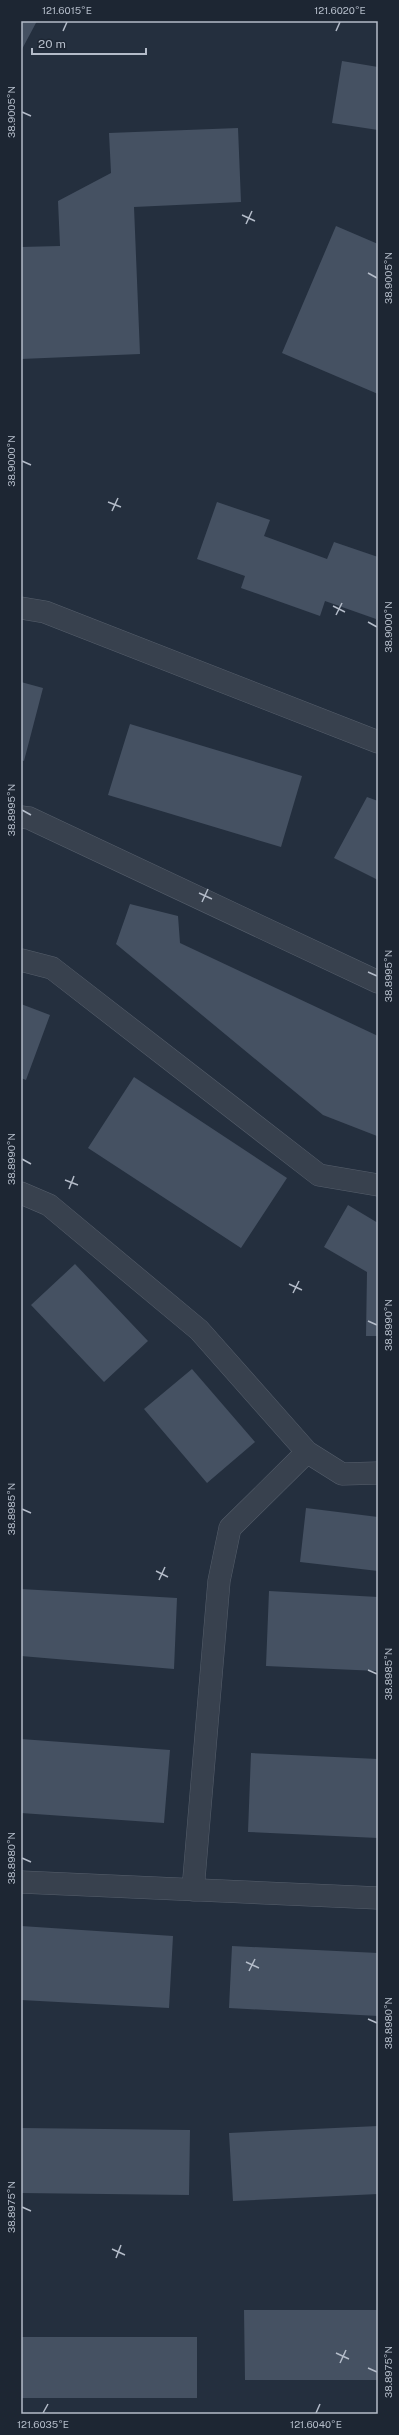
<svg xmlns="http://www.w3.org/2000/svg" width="399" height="2435" font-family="'Public Sans',sans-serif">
  <rect width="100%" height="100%" fill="#242f3e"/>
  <path fill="#455162" d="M21,21H37L21,51Z
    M342,61L378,67V130L332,123Z
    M238,128L241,202L134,207L140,354L21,359V247L60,246L58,201L111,173L109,133Z
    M336,226L378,244V394L282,353Z
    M217,502L270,520L264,536L327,559L334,542L378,557L376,619L325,601L320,616L241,588L245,576L197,559Z
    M21,682L43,688L24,761L21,760Z
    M130,724L302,776L281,847L108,795Z
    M367,797L378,801V880L334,858Z
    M130,904L178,916L180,943L378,1036L377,1136L323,1115L116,944Z
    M21,1004L50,1015L26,1080L21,1078Z
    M134,1077L287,1178L241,1248L88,1148Z
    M348,1205L378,1223V1336H366L367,1272L324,1247Z
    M75,1264L148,1341L104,1382L31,1305Z
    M192,1369L255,1442L207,1483L144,1409Z
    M306,1508L378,1517V1571L300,1562Z
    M21,1589L177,1598L174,1669L21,1656Z
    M269,1591L378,1597V1671L266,1666Z
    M21,1739L170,1750L164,1823L21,1813Z
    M251,1753L378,1759V1838L248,1832Z
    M21,1926L173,1936L169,2008L21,2000Z
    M232,1946L378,1953V2016L229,2008Z
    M378,2126V2194L233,2201L229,2133Z
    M21,2128L190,2130L189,2195L21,2193Z
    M244,2310H378V2380H245Z
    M21,2337H197V2398H21Z"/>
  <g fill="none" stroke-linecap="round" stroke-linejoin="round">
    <defs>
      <path id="minor" d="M21,608L45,612L378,742
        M21,817L29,818L378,982
        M21,960L52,968L319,1175L378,1185
        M21,1193L49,1205L199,1330L307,1452L342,1474L378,1473
        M21,1882L378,1898
        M193,1890L219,1581L230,1528L307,1452"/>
    </defs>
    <use href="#minor" stroke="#565f6c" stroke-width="23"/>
    <use href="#minor" stroke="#38414e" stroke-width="22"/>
  </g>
  <path fill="none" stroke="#b4bcc9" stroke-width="1.5" d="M63,31L67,22M336,31L340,22M22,112L31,116M242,215L255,221M246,224L252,211M368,273L377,278M22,461L31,465M108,502L121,507M112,511L118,498M333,606L345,612M336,615L342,603M368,622L377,627M22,810L31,815M199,893L212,899M202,902L208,889M368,972L377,976M22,1159L31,1164M65,1180L78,1185M69,1189L74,1176M289,1284L302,1290M293,1293L299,1281M368,1321L377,1325M22,1509L31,1513M156,1571L168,1577M159,1580L165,1567M368,1670L377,1674M22,1858L31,1862M246,1962L259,1968M249,1971L255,1959M368,2019L377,2023M22,2207L31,2211M112,2249L125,2255M116,2258L121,2245M336,2353L349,2359M340,2363L346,2350M368,2368L377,2372M43,2413L48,2404M316,2413L320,2404"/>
  <rect width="399" height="2435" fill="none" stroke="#1d2633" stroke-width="44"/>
  <path d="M32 48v6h114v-6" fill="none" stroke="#b4bcc9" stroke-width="2"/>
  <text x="38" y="48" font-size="12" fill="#b4bcc9" stroke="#1d2633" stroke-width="3" paint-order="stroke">20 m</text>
  <rect x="22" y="22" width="355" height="2391" fill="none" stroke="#b4bcc9" stroke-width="1.5"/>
  <g font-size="10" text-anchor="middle" fill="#b4bcc9">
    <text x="67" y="14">121.6015°E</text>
    <text x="340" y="14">121.6020°E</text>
    <text transform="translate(11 112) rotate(-90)" y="4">38.9005°N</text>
    <text transform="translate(388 278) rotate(-90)" y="4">38.9005°N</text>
    <text transform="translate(11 461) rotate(-90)" y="4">38.9000°N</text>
    <text transform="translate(388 627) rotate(-90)" y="4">38.9000°N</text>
    <text transform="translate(11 810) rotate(-90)" y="4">38.8995°N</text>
    <text transform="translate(388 976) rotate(-90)" y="4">38.8995°N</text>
    <text transform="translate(11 1159) rotate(-90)" y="4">38.8990°N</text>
    <text transform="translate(388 1325) rotate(-90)" y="4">38.8990°N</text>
    <text transform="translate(11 1509) rotate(-90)" y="4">38.8985°N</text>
    <text transform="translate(388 1674) rotate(-90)" y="4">38.8985°N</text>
    <text transform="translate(11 1858) rotate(-90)" y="4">38.8980°N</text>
    <text transform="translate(388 2023) rotate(-90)" y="4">38.8980°N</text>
    <text transform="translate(11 2207) rotate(-90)" y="4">38.8975°N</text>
    <text transform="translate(388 2372) rotate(-90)" y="4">38.8975°N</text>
    <text x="43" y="2428">121.6035°E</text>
    <text x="316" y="2428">121.6040°E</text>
  </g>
</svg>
